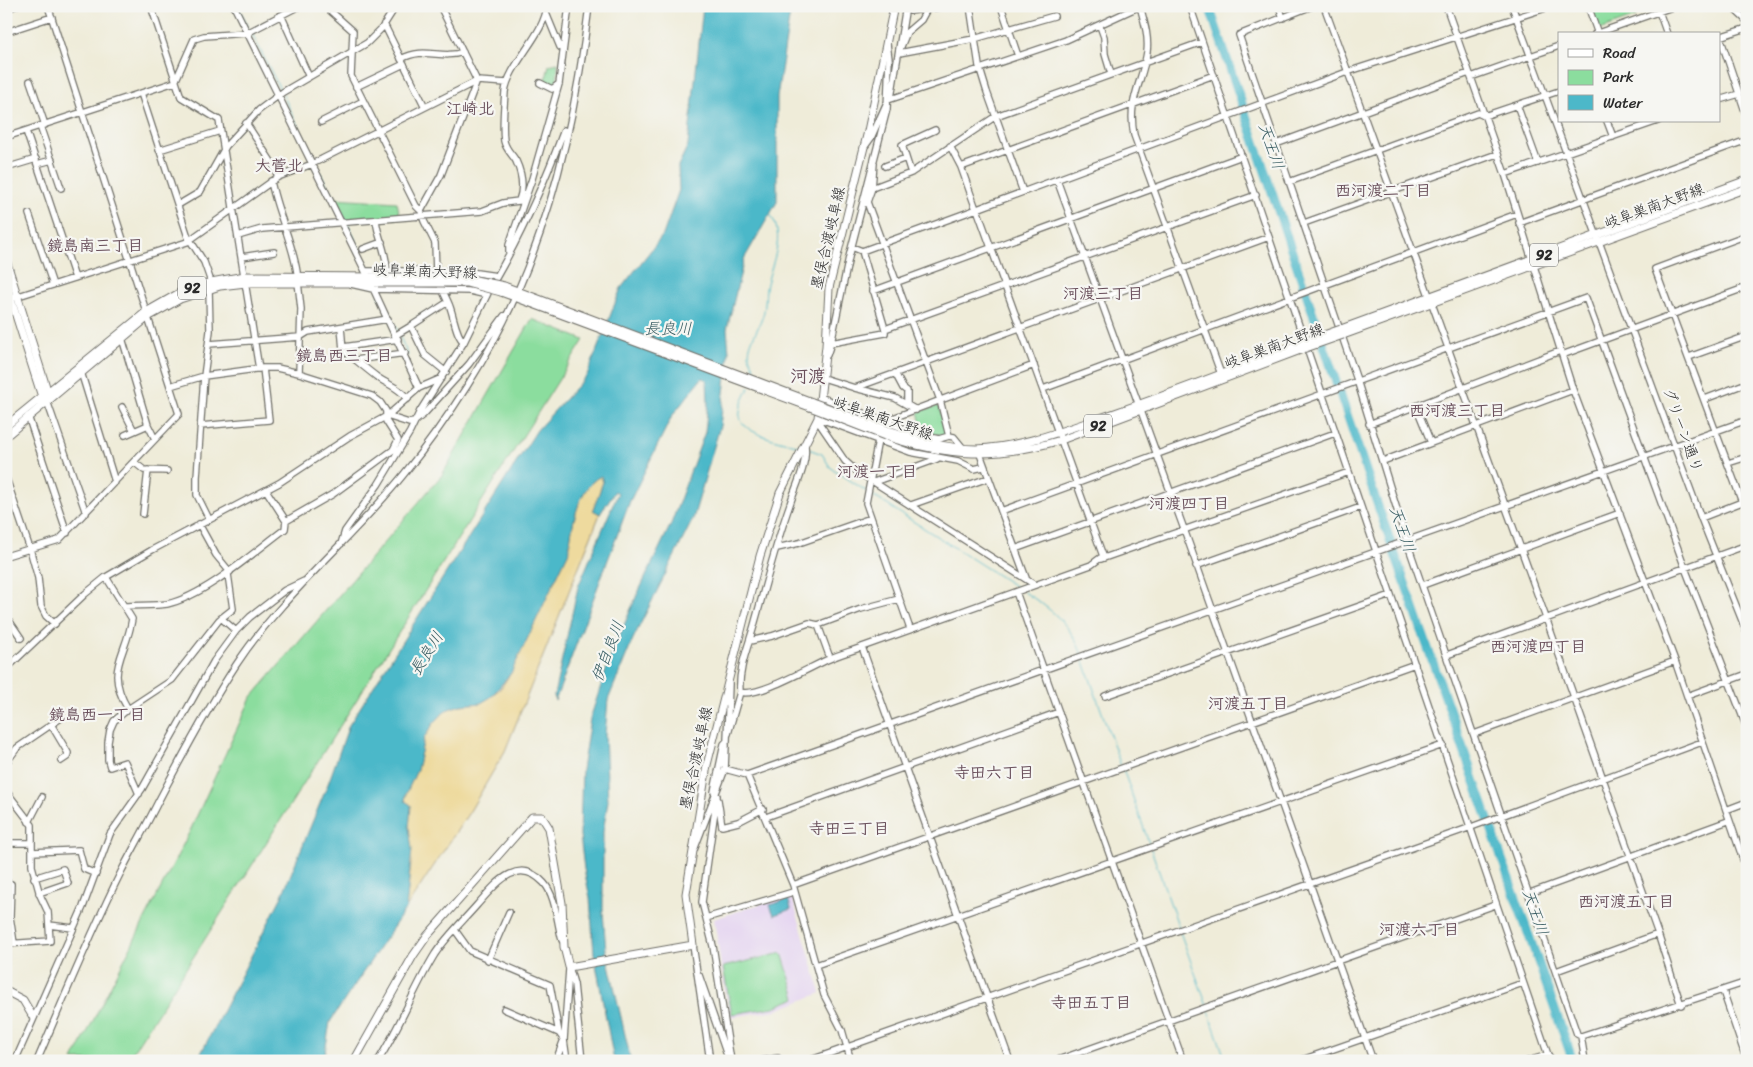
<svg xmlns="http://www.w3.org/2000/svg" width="1753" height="1067" font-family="Sriracha,'Klee One',sans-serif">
  <rect width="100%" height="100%" fill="#f6f6f2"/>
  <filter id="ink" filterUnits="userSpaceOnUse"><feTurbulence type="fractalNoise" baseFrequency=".02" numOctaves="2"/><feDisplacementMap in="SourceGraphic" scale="10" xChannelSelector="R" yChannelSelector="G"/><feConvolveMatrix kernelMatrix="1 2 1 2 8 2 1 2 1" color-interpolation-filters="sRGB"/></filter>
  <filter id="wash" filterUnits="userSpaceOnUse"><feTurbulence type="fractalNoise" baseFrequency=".0096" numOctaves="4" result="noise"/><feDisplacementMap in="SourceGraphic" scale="20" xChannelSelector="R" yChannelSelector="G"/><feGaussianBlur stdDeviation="1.12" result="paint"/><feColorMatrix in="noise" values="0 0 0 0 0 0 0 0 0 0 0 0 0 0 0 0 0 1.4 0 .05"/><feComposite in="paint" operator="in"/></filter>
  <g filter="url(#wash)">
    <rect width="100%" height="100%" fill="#efecd9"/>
    <path fill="#e4d3f1" d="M791,894L821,993L777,1010L731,1017L725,991L714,919Z"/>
    <path fill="#8bdd9e" stroke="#5b8464" d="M1591,6H1632L1636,17L1599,30Z
      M558,63L557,84L545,83L549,65Z
      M335,198L397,202L400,217L346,221Z
      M532,319L584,340C431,580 281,822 127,1061L73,1060L190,831L251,698L442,475Z
      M937,406L939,407L946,431L944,436L923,432L918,412Z
      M782,953L796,998L774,1007L732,1014L723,967Z"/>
    <path fill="#eeda9e" stroke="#8c8264" d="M601,476L603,482L593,510L600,514L505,751L470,811L406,908L411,864L409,828L411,805L405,801L406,794L417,770L424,738L433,724L446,710L460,705L481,703L500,689L511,673L569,551C571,528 578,486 601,476Z"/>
    <path fill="#4cb8c9" stroke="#3c727a" d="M703,6H791L777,97V202L744,259L727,329L729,352L720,426L693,519L633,639L608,700L605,735L608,801L603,832V912L606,951L631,1061H614L594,954L590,898L584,869L580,835L582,770L590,719L610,658L636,597L671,524L705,432L708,402L707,380L702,378L672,416L630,501L555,701L554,695L578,587L618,493L615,491L600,514L593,510L603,482L601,476C578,486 571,529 569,551L511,673L491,697L481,703L460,705L446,710L433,724L424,738L417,770L406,794L405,801L411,805L409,828L412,849L406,908L330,1022L325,1052L318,1061H197L281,898L328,784L349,725L537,430L587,375L621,288L663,235L679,190L678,166L688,145Z
      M788,899L791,909L774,915L770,905Z"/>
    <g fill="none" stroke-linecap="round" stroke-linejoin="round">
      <path stroke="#4cb8c9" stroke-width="1" d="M238,6L249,29
        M251,32L281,91
        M283,95L315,161
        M316,165L346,221
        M348,224L366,264
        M379,295L398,331
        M399,335L408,355
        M754,378C758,365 748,361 749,353C750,339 758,331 762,318C766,308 765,298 766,288C771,263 787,237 770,214
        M749,388C746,395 741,403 740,411C735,434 783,441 800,446
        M806,448L822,454L830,467L866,491
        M870,494L1018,588
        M1024,592C1050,608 1071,624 1082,655
        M1083,659L1121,766
        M1123,769L1150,846
        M1151,849L1179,928
        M1180,932L1207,1006
        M1208,1010L1226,1061"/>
      <path stroke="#4cb8c9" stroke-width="9" d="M1209,6L1378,506L1573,1061"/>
    </g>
  </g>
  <g filter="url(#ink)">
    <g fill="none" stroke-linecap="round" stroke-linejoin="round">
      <defs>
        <path id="minor" d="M151,6L181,97L219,120L259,369
          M234,6L368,277
          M325,6L353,31L351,76L416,206L421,211
          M970,6L979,66L987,92L1023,192
          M1001,6L1018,56
          M1140,6C1144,21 1149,36 1147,52C1142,84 1127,100 1134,135L1222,377
          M1190,6L1548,1055L1553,1061
          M1279,6L1283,18
          M1312,6L1239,35L1357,380L1407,542L1577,1034L1581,1036L1585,1061
          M1324,6L1546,618L1658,934L1681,1005
          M1446,6L1505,174L1573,390L1675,661L1747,871
          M1512,6L1701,518L1747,633
          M1588,6L1598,34
          M1657,6L1667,34
          M1731,6L1747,21
          M6,9L15,6
          M910,11L947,6
          M546,13L560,47L563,49
          M281,15L309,77
          M384,24L425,107
          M1100,26L1104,37L1105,54L1111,74
          M6,32L52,17
          M1595,34L1675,6
          M1719,37L1747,28
          M1720,37L1747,117
          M900,49L907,32L921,20L927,9
          M899,53L974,39L1054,16
          M401,59C425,46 441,60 463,52
          M1471,77L1559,46
          M30,81L45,125
          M540,83L552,89L559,84
          M356,87L404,64
          M141,93L188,237L204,262L211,282
          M891,98L906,6
          M1719,100L1739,94
          M1517,105L1538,163
          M1607,121L1613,137
          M321,122L363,101
          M246,123L272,163L278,177
          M40,126L61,188
          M26,131L75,278
          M6,137L175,82L194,39L204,36L247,33L299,6
          M1276,144L1469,73
          M866,145L871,138L888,100L1066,40L1140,6
          M950,146L961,167L976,209
          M159,150L220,131
          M37,164L52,160
          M885,166L906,158
          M961,167L1214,75
          M6,168L36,159
          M911,173L902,145L935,130
          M1505,174L1658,121
          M1057,180L1185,532L1373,1061
          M271,181C277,213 292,240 297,272
          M1289,182L1478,113L1484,116L1559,91
          M872,188L874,163
          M178,205L200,192L226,146L259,110L283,92L367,43L382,28L396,6
          M29,214L53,285
          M376,220C378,238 387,253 387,271
          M1304,223L1497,154
          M1519,223L1747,140
          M1747,235L1655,269L1742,502L1747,500
          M238,236L262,229L482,211L503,203L519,201C524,188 522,174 516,161C512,154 506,150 504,141C502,126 504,107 505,92C508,65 545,34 547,6
          M852,247L862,251L977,209
          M363,249L382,242
          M862,251L885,329
          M509,252V245L532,179L559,84L569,6
          M242,257L274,252
          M365,271H463L497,276
          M436,273L435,243L424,221L421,211L441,175L477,81L440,6
          M496,278C523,231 545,181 564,130
          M298,282L301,309L299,373
          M351,284L373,289L470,291L487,295
          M372,286L419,388
          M441,287L448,302L411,326L425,355L446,372
          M209,289L210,331L204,376L197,477V495L209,519
          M873,291L1242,156
          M6,300L187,242L278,177L312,164L477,81L507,83
          M448,302C454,314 455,335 464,342
          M341,327L343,350C355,359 365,368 377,377C390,386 397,386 408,399
          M396,335L411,326
          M122,338L148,425L155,439
          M831,343L849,257L887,109L889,59L887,44
          M209,344L300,337L308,332L388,319
          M344,347L398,339
          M827,355L831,343L885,333V329L1256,195
          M1562,355L1747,287
          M1689,357L1747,336
          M356,360L405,353
          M81,372L115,482
          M895,373L903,388L907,391V403
          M823,378L855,388L1269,237
          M170,386L204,376L263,368H277L299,373L372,396L380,402L386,411V421L398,440L393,450L333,494L286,521
          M855,388L895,398L916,410
          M1043,389L1517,214
          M820,397L924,436L939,439L949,436
          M1705,399L1747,383
          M47,401L86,513
          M1416,406L1431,443
          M122,407L134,431
          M28,416L67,533
          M387,416L409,423L414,422L424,414L469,364L504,316
          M818,418L910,452L958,461L974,469L983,467
          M817,420L845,461L855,470L1035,585
          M885,421L878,440L866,503L910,629
          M885,421L1034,365
          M1369,424L1560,351
          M200,426L269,420L263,368
          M125,435L148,425
          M805,446C808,463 795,488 790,504C776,543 766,583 755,622C749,645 738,668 740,692C758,698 810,667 829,659C840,654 852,651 862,647
          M963,448L954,437L949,436L940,400L867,202L872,188L911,173L996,116L1202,42
          M980,454L1026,578
          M1383,461L1573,390
          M134,462L144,470L167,471
          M1728,463L1747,457
          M6,478L30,549L38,578L41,606L46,616L55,624
          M874,482L937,459
          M911,505L988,478
          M1001,511L1586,298L1685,568L1747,728
          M143,514L148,470
          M1701,518L1742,502
          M199,524L216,555L230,572
          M341,544L345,531L378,485L410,432L420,411L464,342L488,293
          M777,548L799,543L871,518
          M1015,549L1335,433
          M6,556L59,540L179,414L48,6
          M1101,559L1349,472
          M1196,566L1361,507
          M106,577L132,619C126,657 104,669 128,709
          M1423,585L1620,513
          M1016,592L1183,1061
          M124,606C138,605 154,606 167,604C205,596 254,552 285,529L286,521L266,490
          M6,616L21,638
          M221,618L236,631
          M818,625L830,658
          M750,641L772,636L809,623L818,625L861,609L899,599
          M1447,655L1747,545
          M6,669L85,594L106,577L152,550L279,483L350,436L387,416L419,388L442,378
          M1105,696L1391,595
          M1687,696L1747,674
          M52,726L68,753L67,757L61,761
          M728,734L740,692
          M1474,734L1675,661
          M6,763L17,748L61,718
          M725,769L726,745
          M747,775L793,885L824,995L842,1030L851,1061
          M6,791L32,825V866L40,895L48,912L50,941L6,944
          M714,792L724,744L727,741L729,684
          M139,794L125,762L110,767L108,760V742L110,730L114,721L128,709L172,680L219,620L233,609L228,574
          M717,796L702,902L713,946L731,1061
          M718,800L722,826L738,822L763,809
          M1726,810L1747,802
          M766,817L1059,712
          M29,822L42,797
          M6,843H31
          M694,850L725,769L747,775L1747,420
          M32,852L79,850L84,869L96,874
          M34,878L63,869L68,883L39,893
          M6,883L11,884L10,917L14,943
          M793,885L1415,664
          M1530,893L1728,821
          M706,918L793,892
          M49,925L73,928
          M455,930L470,951L550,985L559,1033L564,1040
          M693,945L710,1061
          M488,960L509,912
          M816,965L1443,745
          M569,967L574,984L582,1061
          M1556,971L1658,934
          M699,975L728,1058
          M1723,991L1747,1061
          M504,1009L559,1033
          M1581,1036L1747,982
          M15,1061L83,907L110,834L142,789L214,661L236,631L250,617L285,590L304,581
          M37,1061C64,998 90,934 121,872C133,849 146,826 158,802C182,756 207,709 236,665C283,594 351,540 404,474C447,421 493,351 519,288C556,202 578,100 589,6
          M378,1061C400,1027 414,988 435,954C447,936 463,921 477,905C494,886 517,854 544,883C556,896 557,923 562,940
          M556,1061L563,1042
          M567,1061L564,1040L569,969
          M761,1061L778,1058L779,1061
          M808,1061L1474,826L1702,742
          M1010,1061L862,647L1091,565L1103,556L977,209L1347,72L1552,6
          M1055,1061L1495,905
          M1299,1061L1523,983
          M1528,1061L1548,1055"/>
        <path id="major" d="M6,260L48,393
          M6,284L42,397L45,399
          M504,286L812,402
          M501,292L810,407
          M1341,329L1747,180
          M1343,335L1747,188
          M6,426L146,312L183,291L211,282L245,276L378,277
          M888,430C916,439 945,449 976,449C1024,447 1067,429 1112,414C1175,392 1238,368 1301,343
          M6,436L148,317L180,299L220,286L246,283H378
          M885,436C949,457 996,459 1061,440L1303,349
          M6,991L23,1000L33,1017
          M354,1061L413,956L427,936L532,817H542L549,828L562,903L564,947L569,967L693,945L686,894L707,765L760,556L780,493L818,418L826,346L829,288L868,131L894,6"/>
      </defs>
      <use href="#minor" stroke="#706f68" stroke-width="8"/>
      <use href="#major" stroke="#706f68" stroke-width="9"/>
      <use href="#minor" stroke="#fff" stroke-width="5.5"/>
      <use href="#major" stroke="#fff" stroke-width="7"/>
      <defs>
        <path id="major-bridge" d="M378,277L466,278L504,286
          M378,283H467L501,292
          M1301,343L1341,329
          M1303,349L1343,335
          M812,402L888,430
          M810,407L885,436"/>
      </defs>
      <use href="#major-bridge" stroke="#706f68" stroke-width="9" stroke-linecap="butt"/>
      <use href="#major-bridge" stroke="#fff" stroke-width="7"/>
    </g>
  </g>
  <g text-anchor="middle" stroke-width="4.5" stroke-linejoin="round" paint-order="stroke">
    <g fill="#f6f6f2" stroke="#686867" stroke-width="1">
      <rect x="1530" y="243.5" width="28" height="23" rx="4"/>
      <rect x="178" y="276.5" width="28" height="23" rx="4"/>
      <rect x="1084" y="414.5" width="28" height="23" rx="4"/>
    </g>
    <g font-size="14" font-weight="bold" fill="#2b2b2b">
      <text x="1544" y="260">92</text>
      <text x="192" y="293">92</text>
      <text x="1098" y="431">92</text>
    </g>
    <g font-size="15" fill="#2b2b2b" stroke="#f6f6f2">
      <text transform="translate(1654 206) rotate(-20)" y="5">岐阜巣南大野線</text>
      <text transform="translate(828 238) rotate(-77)" y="5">墨俣合渡岐阜線</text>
      <text transform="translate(425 271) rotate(2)" y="5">岐阜巣南大野線</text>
      <text transform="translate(1274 346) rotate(-20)" y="5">岐阜巣南大野線</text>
      <text transform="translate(883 418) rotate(19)" y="5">岐阜巣南大野線</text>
      <text transform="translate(1683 430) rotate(70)" y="5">グリーン通り</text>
      <text transform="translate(696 758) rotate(-78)" y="5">墨俣合渡岐阜線</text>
    </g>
    <g font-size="16" font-weight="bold" fill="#694f5b" stroke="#f6f6f2">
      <text x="470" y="114">江崎北</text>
      <text x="279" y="171">大菅北</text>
      <text x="1383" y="196">西河渡二丁目</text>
      <text x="95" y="251">鏡島南三丁目</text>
      <text x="1103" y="299">河渡三丁目</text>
      <text x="344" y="361">鏡島西三丁目</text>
      <text x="1457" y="416">西河渡三丁目</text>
      <text x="877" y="477">河渡一丁目</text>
      <text x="1189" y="509">河渡四丁目</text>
      <text x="1538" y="652">西河渡四丁目</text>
      <text x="1248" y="709">河渡五丁目</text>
      <text x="97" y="720">鏡島西一丁目</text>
      <text x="994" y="778">寺田六丁目</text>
      <text x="849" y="834">寺田三丁目</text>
      <text x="1626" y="907">西河渡五丁目</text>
      <text x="1419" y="935">河渡六丁目</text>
      <text x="1091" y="1008">寺田五丁目</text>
    </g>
    <g font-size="16" font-style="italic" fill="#375c62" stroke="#f6f6f2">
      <text transform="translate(1272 146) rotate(71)" y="6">天王川</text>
      <text x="668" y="334">長良川</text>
      <text transform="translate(1403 529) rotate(71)" y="6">天王川</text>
      <text transform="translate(607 651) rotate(-69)" y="6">伊自良川</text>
      <text transform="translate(426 653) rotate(-58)" y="6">長良川</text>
      <text transform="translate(1536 912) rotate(71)" y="6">天王川</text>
    </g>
    <g font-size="18" font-weight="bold" fill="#694f5b" stroke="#f6f6f2">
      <text x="808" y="382">河渡</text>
    </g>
  </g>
  <rect width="1753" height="1067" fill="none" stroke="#f6f6f2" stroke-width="25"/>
  <rect x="1558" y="32" width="162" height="90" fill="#f6f6f2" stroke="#a5a5a2"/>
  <rect x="1568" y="49" width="25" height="8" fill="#ffffff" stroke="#a5a5a2"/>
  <text x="1603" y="58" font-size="15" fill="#2b2b2b">Road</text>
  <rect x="1568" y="70" width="25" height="15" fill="#8bdd9e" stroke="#a5a5a2"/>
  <text x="1603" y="82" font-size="15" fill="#2b2b2b">Park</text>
  <rect x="1568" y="95" width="25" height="15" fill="#4cb8c9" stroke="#a5a5a2"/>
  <text x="1603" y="108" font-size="15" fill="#2b2b2b">Water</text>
</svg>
